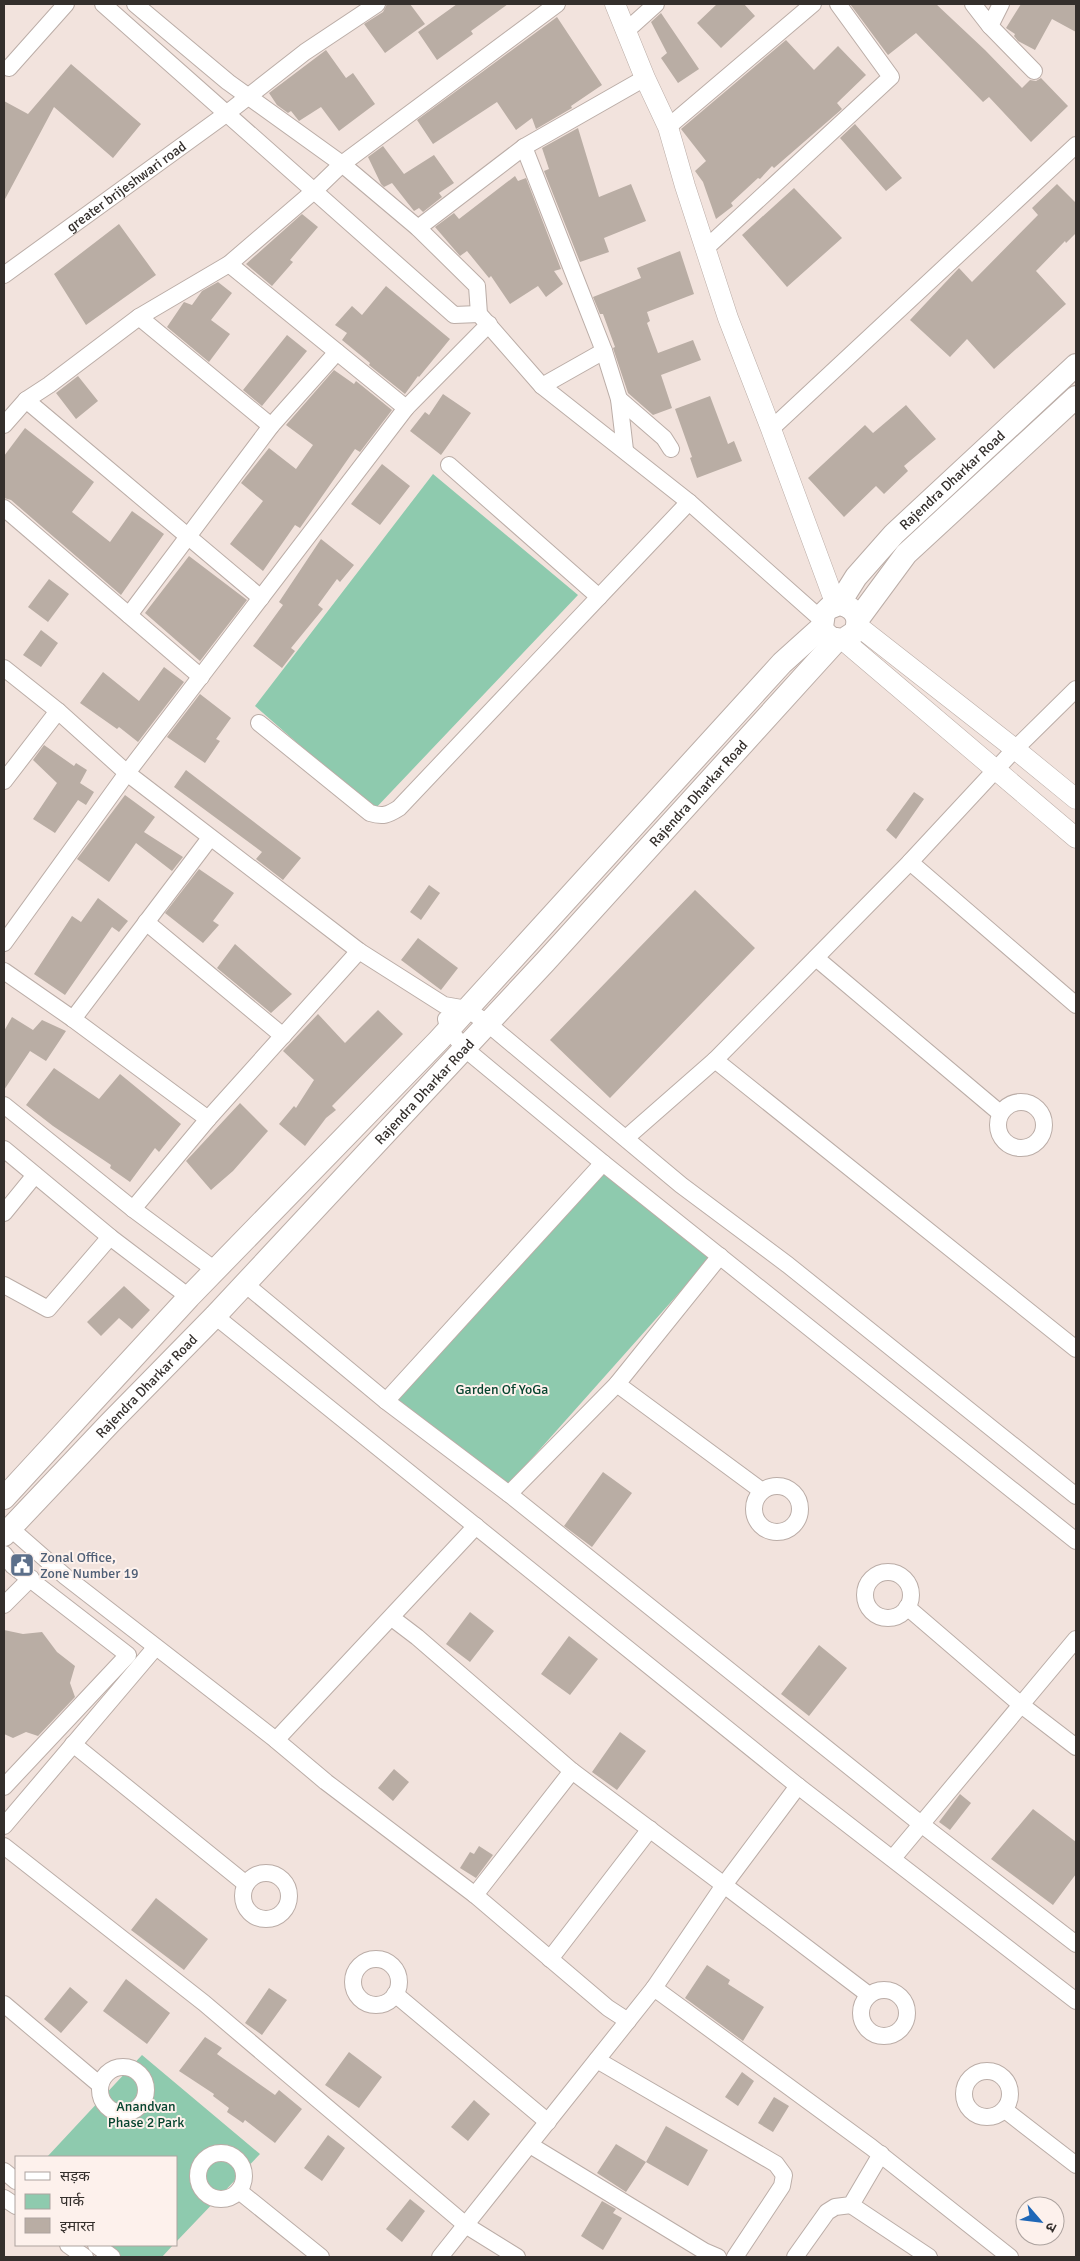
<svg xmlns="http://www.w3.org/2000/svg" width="1080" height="2261" font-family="Signika,'Noto Sans Devanagari',sans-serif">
  <rect width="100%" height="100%" fill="#f2e3dd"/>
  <path fill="#8ecaae" d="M433,474L578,595L374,810L255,706Z
    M605,1173L711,1257L509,1484L398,1400Z
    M142,2055L260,2154L176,2242V2157H47Z
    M97,2245H173L162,2257H113Z"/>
  <path fill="#b9ada4" d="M387,4H410L425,24L385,53L364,24L383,12Z
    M457,4H508L471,31L473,34L437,60L418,32Z
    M717,4H744L755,16L721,48L697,23Z
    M850,4H936L985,50L1022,88L1030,80L1036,81L1041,78L1068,106L1031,142L989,97L983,102L916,33L888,55Z
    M1021,4H1076V32L1052,19L1035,50L1018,41L1014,36L1015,34L1006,28Z
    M661,13L699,69L678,83L661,58L667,53L651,22Z
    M557,17L602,85L571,106L572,108L536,129L532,118L516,130L497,102L433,144L417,120Z
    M786,40L814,70L838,46L866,75L837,103L842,109L774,168L772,166L760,179L758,178L731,203L733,206L716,219L703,182L695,171L706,161L681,129Z
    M326,50L346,78L353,73L375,104L339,131L321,107L299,121L291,111L288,113L277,105L269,93Z
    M71,64L141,124L113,158L54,107L4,201V101L28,114Z
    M855,124L902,178L886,191L840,138Z
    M578,128L599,197L631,184L646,221L604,238L609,252L580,262L544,171L549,169L542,148Z
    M383,146L404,174L434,155L454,183L439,193L442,197L423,212L419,208L414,211L392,183L384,187L381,184L368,157Z
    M515,176L518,181L526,178L561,269L554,271L563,284L546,297L538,286L510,304L491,276L489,278L467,251L460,256L435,227L454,213L459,219Z
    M1057,184L1076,203V233L1066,243L1065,241L1036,271L1066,304L994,369L967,339L950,357L910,320L959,268L972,282L1038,215L1032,208Z
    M794,188L842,238L787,287L742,235Z
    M302,214L318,227L290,260L293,262L272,286L246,264Z
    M119,224L156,275L86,325L54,274Z
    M680,251L694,294L647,312L650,321L647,323L658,353L693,340L701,360L661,375L672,408L653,415L628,393L613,348L615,347L603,314H600L593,297L641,278L637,268Z
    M218,282L232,293L211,320L230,334L209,362L167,327L184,302L192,305L202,291Z
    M386,286L450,339L419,377L418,376L405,394L369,365L370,363L342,340L347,333L335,325L352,306L362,315Z
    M287,335L307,351L262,406L243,390Z
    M334,370L354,384L356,381L392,410L360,452L355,449L300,528L295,525L263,571L230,544L263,501L241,483L269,448L296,469L313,445L286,425Z
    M78,376L98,401L76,419L56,393Z
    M443,394L471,413L441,455L410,431L425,412L429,415Z
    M710,396L728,444L734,441L742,461L697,478L690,458L692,457L675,409Z
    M906,405L936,439L904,466L908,471L884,494L876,486L844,517L808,478L865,425L873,433Z
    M25,428L94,482L72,512L110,542L132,511L164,534L121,595L11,500L4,498V456Z
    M382,464L410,486L380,525L351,504Z
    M321,539L354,565L340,582L337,579L318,605L323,609L291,648L295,651L282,668L253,646L283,605L279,602Z
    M189,556L247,600L200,661L145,613Z
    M49,579L69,594L48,622L28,607Z
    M41,630L58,643L41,667L23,655Z
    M164,667L184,682L138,742L119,727L117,729L80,703L103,672L139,701Z
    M200,694L231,718L216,739L220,741L205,763L167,737Z
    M44,745L74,766L76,763L87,770L80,783L94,792L86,805L78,800L55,833L33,819L57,783L33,760Z
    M186,770L301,858L283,880L256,859L262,852L174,787Z
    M914,792L924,799L896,839L886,830Z
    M125,795L155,817L144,832L183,857L172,871L136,843L109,882L77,859Z
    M199,869L234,893L213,921L219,925L203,943L165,913Z
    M429,885L440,893L421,920L410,912Z
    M695,890L755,948L610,1098L550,1040Z
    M98,898L128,921L119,932L112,927L65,995L34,974L72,916L81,922Z
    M418,938L458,968L441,990L401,960Z
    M235,944L292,994L271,1013L217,968Z
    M378,1010L403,1034L332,1106L336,1110L326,1118L305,1146L279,1124L294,1106L296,1108L314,1080L283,1051L318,1014L345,1043Z
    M12,1017L33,1030L42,1020L66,1031L46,1061L30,1051L4,1090V1031Z
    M54,1068L99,1099L120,1074L181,1124L159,1152L155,1148L130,1182L110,1168L111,1165L53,1126L26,1105Z
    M240,1103L268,1131L233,1171L211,1190L186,1161Z
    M124,1286L150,1310L132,1329L119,1318L101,1336L87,1322Z
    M603,1472L632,1493L592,1547L564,1526Z
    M470,1612L494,1631L470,1662L446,1644Z
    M4,1630L23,1634L42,1632L57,1652L75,1666L70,1683L75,1697L38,1736L26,1732L13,1738L4,1734Z
    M569,1636L598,1659L570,1695L541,1674Z
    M819,1645L847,1668L809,1716L781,1694Z
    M620,1732L646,1751L617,1790L592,1772Z
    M394,1769L409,1782L393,1801L378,1788Z
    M960,1794L971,1803L950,1830L939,1822Z
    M1033,1809L1076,1842V1874L1053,1905L991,1859Z
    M479,1846L493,1855L476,1878L460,1868L470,1852L474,1854Z
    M156,1898L208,1939L184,1970L131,1930Z
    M707,1965L730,1980L728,1984L764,2007L743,2041L685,1998Z
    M126,1979L170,2013L147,2044L103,2011Z
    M70,1987L88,2002L61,2033L44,2019Z
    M269,1988L287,2000L262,2035L245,2023Z
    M205,2037L222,2048L217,2054L275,2095L279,2090L302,2109L275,2143L245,2120L243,2123L227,2112L229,2108L213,2096L214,2094L179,2071Z
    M349,2052L382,2077L359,2108L325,2085Z
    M742,2072L754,2081L738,2106L725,2097Z
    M774,2097L789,2106L773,2132L758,2123Z
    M474,2100L490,2114L468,2141L451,2127Z
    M666,2126L708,2150L688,2186L646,2162Z
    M328,2135L345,2148L322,2181L304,2168Z
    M616,2144L646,2162L626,2192L597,2173Z
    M410,2199L425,2211L402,2242L386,2229Z
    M602,2201L616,2209L613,2213L622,2218L603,2250L581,2236Z"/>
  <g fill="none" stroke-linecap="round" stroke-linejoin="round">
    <defs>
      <g id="minor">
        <path d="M103,4L454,315L479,314"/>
        <path d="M135,4L228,82L342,164L418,228L477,286L479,314L542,386L689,502L822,620"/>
        <path d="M973,4L990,26L1001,4"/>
        <path d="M990,26L1034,71"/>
        <path d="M626,31L656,4"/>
        <path d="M9,68L66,4"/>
        <path d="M668,127L813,4"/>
        <path d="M524,147L604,351L619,399L625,450"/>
        <path d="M418,228L524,147L645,78"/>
        <path d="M705,249L891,77L838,4"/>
        <path d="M229,264L406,408"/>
        <path id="s1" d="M4,275L226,114L305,52L377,4"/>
        <path d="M139,317L271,426"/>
        <path d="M542,386L604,351"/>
        <path d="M619,399L664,438L671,449"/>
        <path d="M26,400L261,598"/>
        <path d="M4,425L26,400L49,385L139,317L229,264L314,191L342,164L557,4"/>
        <path d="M771,429L1076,145"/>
        <path d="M449,465L599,597"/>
        <path d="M4,508L201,677"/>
        <path d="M129,615L271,426L337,352"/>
        <path d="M4,668L58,711L127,773L359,951L444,1005L467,1009L487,1023L681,1185L788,1265L1076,1496"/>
        <path d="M259,723L370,813C383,817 388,815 399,808L689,502"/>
        <path d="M4,781L58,711"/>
        <path d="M910,862L1076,1005"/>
        <path d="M146,922L283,1036"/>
        <path d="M4,943L127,773L406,408L489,324"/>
        <path d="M816,958L1000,1113"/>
        <path d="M4,971L73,1019L208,1119L133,1209"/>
        <path d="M73,1019L210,838"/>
        <path d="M446,1019L448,1028L464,1048L603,1163L1076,1541"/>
        <path d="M715,1060L1076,1349"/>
        <circle cx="1021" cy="1125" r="23"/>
        <path d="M4,1105L133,1209L215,1270"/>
        <path d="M208,1119L359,951"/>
        <path d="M626,1138L715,1060L910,862L1015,749L1076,689"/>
        <path d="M4,1149L110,1237L189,1297"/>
        <path d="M4,1213L35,1175"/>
        <path d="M245,1284L386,1401L509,1494L921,1824L1076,1944"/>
        <path d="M4,1285L48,1309L110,1237"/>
        <path d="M215,1316L798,1786L1076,2001"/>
        <path d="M617,1384L762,1491"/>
        <path d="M386,1401L603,1163"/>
        <circle cx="777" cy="1509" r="23"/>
        <path d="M509,1494L617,1384L720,1256"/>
        <path d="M10,1528L66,1577L276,1740L326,1782L475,1895L572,1771L417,1637L392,1618"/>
        <path d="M4,1554L13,1566L128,1655L4,1787"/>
        <circle cx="888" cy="1595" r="23"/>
        <path d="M4,1605L31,1578"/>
        <path d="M907,1607L1020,1704L1076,1747"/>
        <path d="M276,1740L476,1526"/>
        <path d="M73,1744L246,1884"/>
        <path d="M572,1771L724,1885L654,1988"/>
        <path d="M798,1786L724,1885L869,1995"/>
        <path d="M4,1826L155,1648"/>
        <path d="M4,1846L204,2003L467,2226L517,2257"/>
        <path d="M893,1858L1076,1639"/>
        <circle cx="266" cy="1896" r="23"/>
        <path d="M475,1895L608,2008L628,2021"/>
        <circle cx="376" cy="1982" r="23"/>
        <path d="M550,1959L650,1829"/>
        <circle cx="884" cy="2013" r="23"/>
        <path d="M395,1994L548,2122"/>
        <path d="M4,2004L100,2085"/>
        <path d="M597,2060L776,2164L784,2175L782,2186L735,2257"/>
        <circle cx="123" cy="2090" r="23"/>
        <circle cx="987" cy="2094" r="23"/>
        <path d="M1005,2110L1076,2165"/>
        <path d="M530,2145L704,2251L718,2257"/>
        <circle cx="221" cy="2176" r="23"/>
        <path d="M4,2171L16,2181"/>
        <path d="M239,2191L321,2257"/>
        <path d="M4,2198L16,2206"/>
        <path d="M851,2205L929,2257"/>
        <path d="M68,2245L85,2257"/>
        <path d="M96,2245L112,2257"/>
        <path d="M440,2257L654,1988L871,2147L1010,2257"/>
        <path d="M795,2257L827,2212L835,2207L851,2205L881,2154"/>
      </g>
      <path id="tertiary" d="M615,4L645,78L668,127L685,186L728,318L771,429L836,605
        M858,626L1015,749L1076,799
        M843,640L1076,838"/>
      <g id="secondary">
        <path id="s2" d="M839,604C855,607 861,618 855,632L843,640L831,638L825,633L822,627L824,613L829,608L839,604L856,577L894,534L1076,365"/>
        <path d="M858,619L906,554L1076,397"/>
        <path d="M4,1498L189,1297L439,1040L782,663L822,627"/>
        <path id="s3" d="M4,1535L109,1424L215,1316L545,962L837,640"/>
      </g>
    </defs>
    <use href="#minor" stroke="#bbada7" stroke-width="18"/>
    <use href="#tertiary" stroke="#bbada7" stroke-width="21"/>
    <use href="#secondary" stroke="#bbada7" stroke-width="24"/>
    <use href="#minor" stroke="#fff" stroke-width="16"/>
    <use href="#tertiary" stroke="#fff" stroke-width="20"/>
    <use href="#secondary" stroke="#fff" stroke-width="22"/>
  </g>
  <defs>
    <symbol id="civic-square" viewBox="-11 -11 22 22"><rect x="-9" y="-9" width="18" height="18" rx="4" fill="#5c6f8a" stroke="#fdf1ec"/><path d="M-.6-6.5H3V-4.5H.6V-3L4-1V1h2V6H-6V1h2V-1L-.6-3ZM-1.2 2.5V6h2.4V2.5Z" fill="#fff"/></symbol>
  </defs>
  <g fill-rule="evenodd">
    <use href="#civic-square" x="8" y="1551" width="28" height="28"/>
  </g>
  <g text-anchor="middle" stroke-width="4" stroke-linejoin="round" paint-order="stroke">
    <g font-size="14" fill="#342f2c" stroke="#fdf1ec">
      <text dy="5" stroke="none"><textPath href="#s1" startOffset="151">greater brijeshwari road</textPath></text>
      <text dy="5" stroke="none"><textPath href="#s2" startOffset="280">Rajendra Dharkar Road</textPath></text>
      <text dy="5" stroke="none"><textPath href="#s3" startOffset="1016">Rajendra Dharkar Road</textPath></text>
      <text dy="5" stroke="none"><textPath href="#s3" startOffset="611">Rajendra Dharkar Road</textPath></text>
      <text dy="5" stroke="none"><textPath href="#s3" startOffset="206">Rajendra Dharkar Road</textPath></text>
    </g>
    <g font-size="14" fill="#074530" stroke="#fdf1ec">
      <text x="502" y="1394">Garden Of YoGa</text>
      <text x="146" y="2111">Anandvan<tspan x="146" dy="16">Phase 2 Park</tspan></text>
    </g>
    <g font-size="14" fill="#4e5e75" stroke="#fdf1ec" text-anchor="start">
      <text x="40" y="1562">Zonal Office,<tspan x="40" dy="16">Zone Number 19</tspan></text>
    </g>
  </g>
  <rect width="1080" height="2261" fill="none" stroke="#342f2c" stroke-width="10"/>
  <rect x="15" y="2156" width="162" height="90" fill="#fdf1ec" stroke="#ada39f"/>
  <rect x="25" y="2172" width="25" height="8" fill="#ffffff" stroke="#ada39f"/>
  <text x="60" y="2181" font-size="15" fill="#342f2c">सड़क</text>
  <rect x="25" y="2194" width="25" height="15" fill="#8ecaae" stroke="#ada39f"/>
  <text x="60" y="2206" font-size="15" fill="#342f2c">पार्क</text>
  <rect x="25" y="2218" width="25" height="15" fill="#b9ada4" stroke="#ada39f"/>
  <text x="60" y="2231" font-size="15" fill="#342f2c">इमारत</text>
  <g transform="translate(1040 2221) rotate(118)"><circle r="24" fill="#fdf1ec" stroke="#ada39f"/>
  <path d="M0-4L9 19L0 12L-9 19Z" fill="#1f67b7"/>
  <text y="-8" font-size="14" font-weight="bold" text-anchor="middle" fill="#342f2c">उ</text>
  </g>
</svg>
